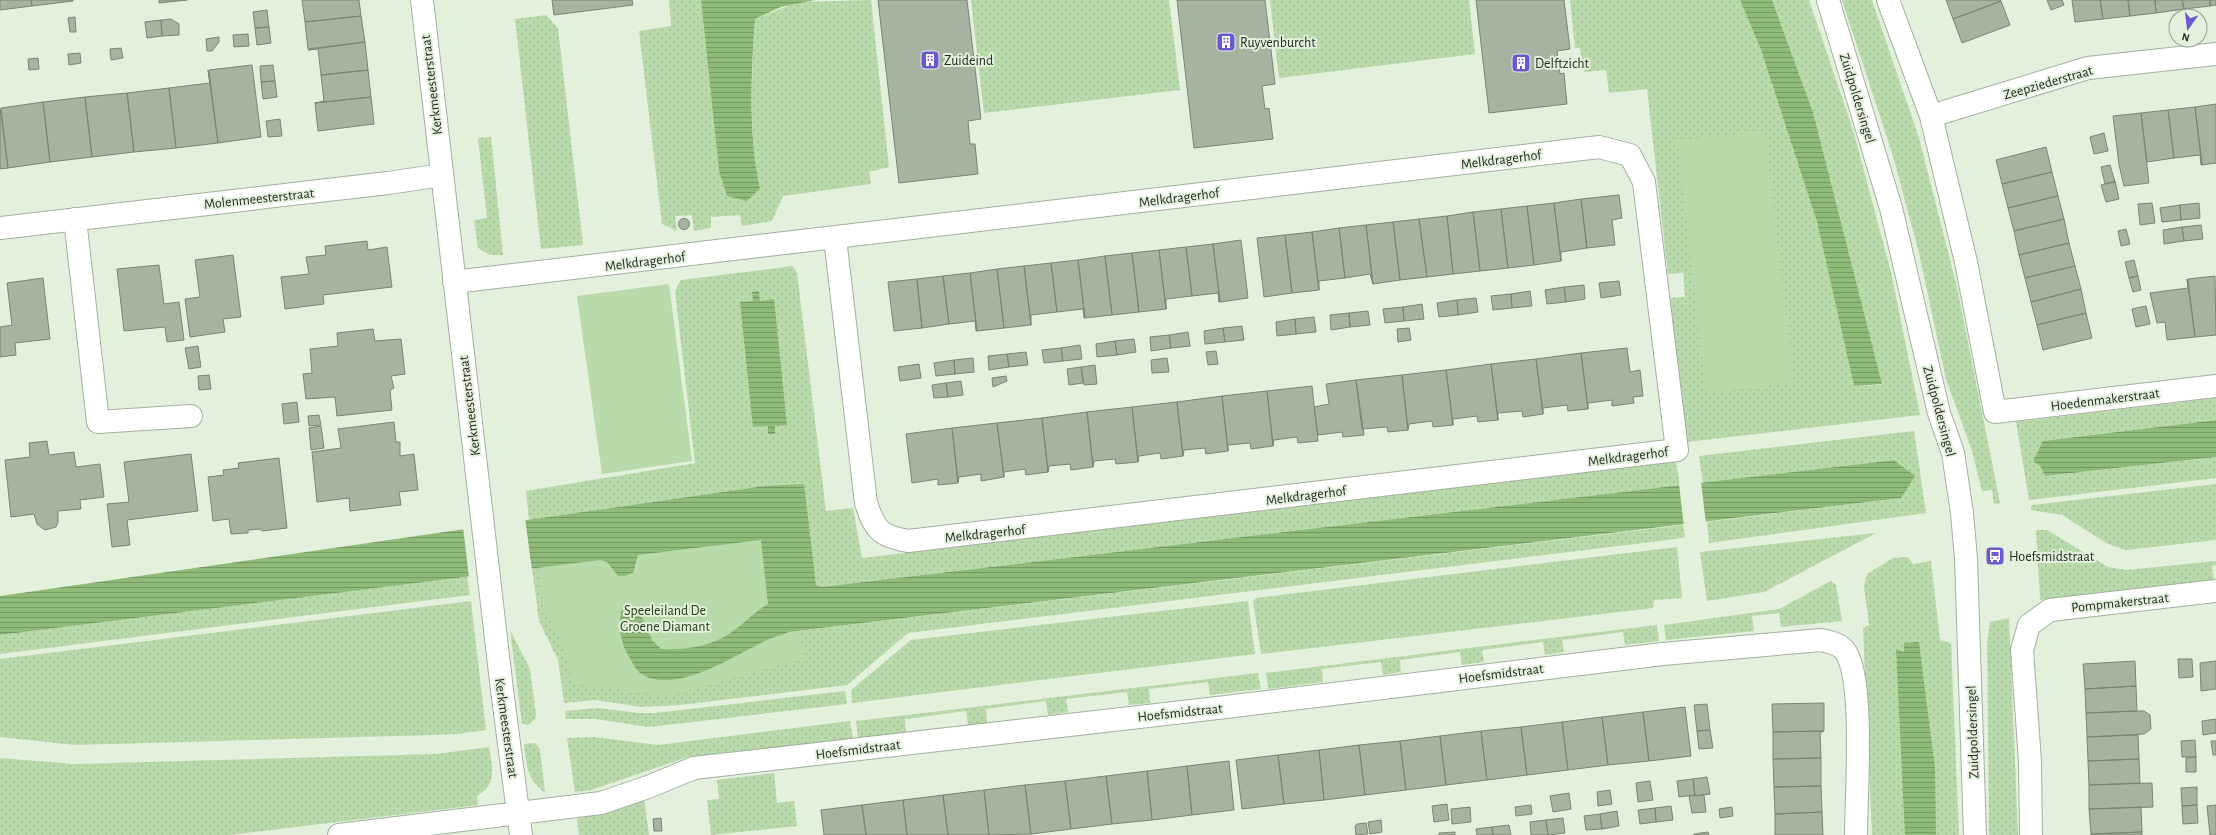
<svg xmlns="http://www.w3.org/2000/svg" width="2216" height="835" font-family="'Alegreya Sans',sans-serif">
  <defs>
    <pattern id="grass-dots" width="8" height="8" patternUnits="userSpaceOnUse"><rect width="8" height="8" fill="#b9daab"/><path d="M2 2h.1M6 6h.1" fill="none" stroke="#9fbb93" stroke-width="1.8" stroke-linecap="round"/></pattern>
    <pattern id="water-rules" width="6" height="5" patternUnits="userSpaceOnUse"><rect width="6" height="5" fill="#8fbb7a"/><path d="M0 2.5h6" fill="none" stroke="#759864"/></pattern>
  </defs>
  <rect width="100%" height="100%" fill="#e2f0dc"/>
  <path fill="url(#grass-dots)" d="M669,0H701L719,171L760,188C748,134 752,74 755,19L799,2L871,0L889,167L869,172L871,184L783,196L772,221L742,226L740,215L711,217V228L694,231L692,215L675,216L677,231L662,224L639,31L671,26Z
    M971,0H1169L1180,90L984,113Z
    M1270,0H1469L1475,54L1279,78Z
    M1570,0H1740L1761,50L1817,222L1854,386L1882,385L1813,112L1772,0H1809L1853,130L1891,272L1920,415L1687,442L1670,298L1685,297L1683,273L1668,274L1647,89L1609,93L1606,70L1584,72L1580,48H1575Z
    M1842,0H1872L1919,138L1957,287L2000,503L1994,504L1992,490L1982,491L1972,451L1946,379L1919,253L1893,156Z
    M546,15L558,28L583,245L541,249L515,19Z
    M491,137L503,255H490L478,248L474,220L487,218L478,138Z
    M793,266L797,273L826,511L853,508L862,558L1676,461L1680,486L821,587L816,585L764,486L529,520L526,491L695,463L675,291L681,280Z
    M2216,398V420L2043,441L2040,466L2045,476L2216,457V478L2029,500L2016,422Z
    M1914,431L1926,513L1709,543L1707,522L1901,498L1894,460L1703,483L1699,456Z
    M2216,484V540L2126,550L2108,544L2062,515L2031,510V505Z
    M1683,525L1685,537L1676,539L908,633L847,685L680,705L641,707L596,700L564,703L558,660L539,621L532,568L600,560L788,632Z
    M2036,530H2047L2108,567L2126,570L2216,561V565L2212,566L2214,580L2040,600Z
    M1876,533L1764,592L1707,601L1700,552Z
    M1677,547L1682,598L1654,600L1653,608L1261,654L1253,601L1256,598Z
    M1908,557L1913,564L1931,561L1940,640L1951,643L1959,835H1872L1863,628L1869,625L1864,586L1867,574L1893,558Z
    M467,576L470,595L0,654V635Z
    M1831,581L1836,585L1842,621L1781,627L1779,613L1752,616L1754,631L1666,640L1664,625L1779,609Z
    M471,601L486,730L458,734L432,735L75,745L0,737V659Z
    M1248,601L1255,654L852,703L851,690L911,640Z
    M2009,618L2018,835H1989L1987,643L1990,622Z
    M1657,625L1659,641L1625,645L1623,632L1562,640L1564,652L1545,655L1543,642L1482,650L1484,662L1462,665L1460,652L1400,660L1401,672L1383,675L1381,662L1322,669L1323,682L1268,689L1266,673Z
    M510,630L530,669L536,714L535,719L528,725L522,724Z
    M1258,673L1261,689L1210,695L1208,682L1149,689L1150,703L1129,705L1127,692L1066,699L1068,712L1048,715L1046,701L986,709L987,723L968,725L966,711L905,719L906,732L858,738L856,721Z
    M845,691L847,704L649,727L595,719H566L565,711L597,708L638,713H655Z
    M850,721L853,738L688,757L591,790L575,792L567,738L594,737L658,745Z
    M535,743L540,749L545,793C526,777 527,768 524,744Z
    M489,747C492,768 498,783 477,796L478,805L229,835H0V758L75,764L436,754Z
    M774,773L777,803L794,801L797,826L711,835L707,800L719,799L717,780Z
    M644,799L649,835H579L577,819L615,810Z"/>
  <path fill="#b9daab" d="M1765,131L1794,383L1706,393L1677,141Z
    M669,284L692,461L602,474L577,296Z
    M777,528L805,658L669,696L573,684L564,648L543,607L537,557Z"/>
  <path fill="url(#water-rules)" d="M701,0H815L781,7L755,19C751,73 748,135 760,188L747,201L727,196L719,171Z
    M1740,0H1772L1813,112L1882,384L1854,386L1817,222L1761,50Z
    M759,291L760,301L774,299L787,425L775,426V434H768V426L753,427L740,302L753,301L752,292Z
    M2216,420V457L2045,476L2040,466L2033,461L2043,441Z
    M1894,460L1915,476L1901,498L788,632C781,636 772,637 765,641C735,655 673,697 640,673C636,670 633,664 631,660C621,646 618,628 621,611L628,606L638,608L652,640L661,649C684,650 709,647 729,634C743,625 754,612 768,604L761,540L638,555L633,573L625,576H618L607,562L600,560L0,635V596L764,486L804,484L816,585L821,587Z
    M1919,642L1935,768L1936,835H1905L1896,649L1904,652V643Z"/>
  <path fill="#e2f0dc" d="M1701,482L1706,524L1684,527L1679,484Z
    M525,518L532,570L469,578L463,527Z"/>
  <path fill="#a6b3a0" stroke="#798674" d="M0,0H31L32,6L0,10Z
    M31,0H73V1L32,6Z
    M159,0H187L159,3Z
    M302,0H359L361,16L305,22Z
    M552,0H632L633,5L554,15Z
    M878,0H967L981,119L968,121L970,144H975L978,174L899,183Z
    M1177,0H1265L1275,84L1262,86L1265,109L1269,108L1273,139L1194,148Z
    M1476,0H1564L1570,49L1557,51L1560,74L1564,73L1567,104L1489,113Z
    M1946,0H2000L2001,1L1953,19Z
    M2047,0H2062L2064,5L2051,10Z
    M2072,0H2100L2103,19L2075,22Z
    M2100,0H2128L2130,16L2103,19Z
    M2128,0H2155L2156,13L2130,16Z
    M2155,0H2182L2184,9L2156,13Z
    M2182,0H2210V6L2184,9Z
    M2210,0H2216V5L2210,6Z
    M2001,1L2010,25L1962,43L1953,19Z
    M267,10L269,27L255,28L253,12Z
    M361,16L365,42L308,49L305,22Z
    M75,17L76,32H70L68,18Z
    M171,19L179,24V35L162,36L161,20Z
    M161,20L162,36L147,38L145,22Z
    M269,27L271,43L257,45L255,28Z
    M248,34L249,46L234,47L233,35Z
    M219,37V42L212,51H207L206,39Z
    M365,42L368,70L321,75L318,49L308,50Z
    M121,48L123,58L111,60L110,49Z
    M80,53L81,63L69,65L68,54Z
    M38,58L39,69L29,70L28,59Z
    M252,65L261,137L218,143L209,70Z
    M273,65L275,81L261,82L260,66Z
    M208,70L218,143L176,148L169,88L210,83Z
    M368,70L371,97L315,103L324,101L321,75Z
    M275,81L277,97L263,99L261,82Z
    M169,88L176,148L134,152L127,93Z
    M127,93L134,152L92,157L85,97Z
    M85,97L92,157L50,162L43,102Z
    M371,97L374,124L318,131L315,103Z
    M43,102L50,162L8,168L1,108Z
    M2216,104V163L2202,165L2195,107Z
    M2195,107L2202,165H2201L2200,155L2174,158L2168,110Z
    M0,108L8,168L0,169Z
    M2168,110L2174,158L2147,162L2141,113Z
    M2141,113L2149,183L2124,186L2119,165L2113,116Z
    M280,119L282,136L268,137L266,121Z
    M2104,133L2108,151L2094,154L2090,137Z
    M2046,147L2052,172L2002,184L1996,160Z
    M2110,165L2115,182L2105,184L2101,167Z
    M2052,172L2058,196L2008,208L2002,184Z
    M2115,181L2119,199L2106,202L2101,185Z
    M1619,195L1622,218L1612,220L1615,245L1587,248L1581,199Z
    M2058,196L2064,219L2014,231L2008,208Z
    M1581,199L1587,248L1561,252V261L1554,203Z
    M1554,203L1561,261L1534,265L1527,206Z
    M2152,203L2155,223L2140,225L2138,204Z
    M2199,203L2200,218L2181,220L2180,205Z
    M2180,205L2181,220L2162,222L2160,208Z
    M1527,206L1534,265L1508,268L1501,209Z
    M1501,209L1508,268L1480,271L1473,212Z
    M1473,212L1480,271L1453,274L1447,216Z
    M1447,216L1453,274L1427,277L1419,219Z
    M678.5 224a5.5 5.5 0 1 1 11 0a5.5 5.5 0 1 1-11 0Z
    M1419,219L1427,277L1400,280L1393,222Z
    M2064,219L2069,243L2019,255L2014,231Z
    M1393,222L1400,280L1373,284L1366,225Z
    M1366,225L1373,284L1370,274L1345,278L1339,228Z
    M2201,225L2203,239L2184,241L2182,227Z
    M2182,227L2184,241L2164,244L2163,230Z
    M1339,228L1345,278L1319,281V290L1312,232Z
    M2126,229L2130,244L2121,246L2118,231Z
    M1312,232L1319,290L1292,293L1285,235Z
    M1285,235L1292,293L1264,297L1257,238Z
    M1241,240L1248,298L1220,302L1213,244Z
    M367,241L368,250L387,247L392,287L323,295L324,304L285,309L281,277L309,274L306,257L326,255L325,246Z
    M2069,243L2075,266L2025,278L2019,255Z
    M1213,244L1220,302H1219L1218,293L1192,296L1186,247Z
    M1186,247L1192,296L1166,299V309L1159,250Z
    M1159,250L1166,309L1139,312L1132,253Z
    M1132,253L1139,312L1112,315L1105,256Z
    M233,255L241,317L223,319L225,332L190,337L185,299L200,297L195,260Z
    M1105,256L1112,315L1085,318L1078,260Z
    M1078,260L1085,318H1084L1083,309L1057,312L1051,263Z
    M2134,260L2138,276L2129,278L2125,262Z
    M1051,263L1057,312L1031,315V325L1024,266Z
    M159,265L164,304L179,302L184,340L167,342L165,327L124,331L117,269Z
    M1024,266L1031,325L1004,328L997,269Z
    M2075,266L2081,289L2031,302L2025,278Z
    M997,269L1004,328L977,331L970,273Z
    M970,273L977,331H976L975,321L949,324L943,276Z
    M943,276L949,324L922,328L917,279Z
    M2138,276L2141,290L2133,292L2129,278Z
    M2215,276L2216,335L2195,337L2188,279Z
    M43,278L50,339L15,343L16,355L0,357V327L12,325L7,283Z
    M917,279L922,328L894,331L888,282Z
    M2187,279L2195,337L2167,340L2165,322L2157,323L2150,293L2188,288Z
    M1619,281L1621,295L1601,298L1599,283Z
    M1584,285L1585,299L1566,302L1564,287Z
    M1564,287L1566,302L1547,304L1545,290Z
    M2081,289L2086,313L2037,325L2031,302Z
    M1530,291L1532,306L1512,308L1511,294Z
    M1511,294L1512,308L1493,310L1491,296Z
    M1476,298L1478,312L1458,315L1457,300Z
    M1457,300L1458,315L1439,317L1437,303Z
    M1422,304L1424,319L1404,321L1403,307Z
    M2146,306L2150,324L2136,327L2132,309Z
    M1403,307L1404,321L1385,323L1383,309Z
    M1368,311L1370,325L1350,327L1349,313Z
    M1349,313L1350,327L1331,330L1330,315Z
    M2086,313L2092,338L2043,350L2037,325Z
    M1314,317L1316,332L1296,334L1295,319Z
    M1295,319L1296,334L1277,336L1276,322Z
    M1242,326L1244,340L1225,342L1223,328Z
    M1223,328L1225,342L1205,344L1204,331Z
    M1409,328L1411,340L1398,342L1397,329Z
    M373,329L375,341L401,339L405,374L391,376L394,388L390,390L392,410L337,416L335,397L306,399L303,374L312,373L310,349L338,346L337,333Z
    M1188,332L1190,346L1171,348L1169,335Z
    M1169,335L1171,348L1151,351L1150,337Z
    M1134,339L1136,352L1117,355L1115,341Z
    M1115,341L1117,355L1097,357L1096,344Z
    M1080,345L1082,359L1063,361L1061,348Z
    M198,346L201,367L189,369L185,348Z
    M1061,348L1063,361L1044,363L1042,350Z
    M1627,348L1630,372L1640,370L1643,396L1633,397L1634,403L1612,406V400L1588,403V409L1581,353Z
    M1216,351L1218,364L1208,365L1206,352Z
    M1026,352L1028,365L1009,367L1007,354Z
    M1581,353L1588,409L1568,411L1567,405L1543,408V414L1536,359Z
    M1007,354L1009,367L989,370L988,356Z
    M973,358L974,372L955,374L954,360Z
    M1167,358L1169,372L1152,373L1151,360Z
    M1536,359L1543,414L1523,417L1522,411L1498,413V420L1491,364Z
    M954,360L955,374L936,376L934,363Z
    M919,364L921,378L900,381L898,367Z
    M1491,364L1498,420L1478,422L1477,416L1453,419V425L1446,370Z
    M1095,365L1097,384L1084,385L1081,367Z
    M1081,367L1083,383L1069,385L1067,369Z
    M1446,370L1453,425L1433,427L1432,421L1409,424L1408,430L1402,375Z
    M209,375L211,389L199,390L198,376Z
    M1402,375L1408,430L1388,432L1387,427L1362,429L1356,380Z
    M1006,376L1007,381L993,387L992,378Z
    M1356,380L1364,435L1343,437L1342,432L1318,435L1314,407L1329,404L1326,384Z
    M961,381L963,395L948,397L946,383Z
    M946,383L948,397L934,398L932,385Z
    M1312,386L1318,441L1298,443L1297,437L1274,440L1273,446L1267,391Z
    M1267,391L1273,446L1251,449L1250,443L1228,445V451L1222,396Z
    M1222,396L1228,451L1206,454L1205,448L1184,450L1183,456L1177,402Z
    M297,402L299,422L284,424L282,404Z
    M1177,402L1183,456L1161,459L1160,453L1139,456L1138,462L1132,407Z
    M1132,407L1138,462L1116,464L1115,459L1094,461L1093,467L1087,412Z
    M1087,412L1093,467L1071,470L1070,464L1049,466L1048,472L1042,418Z
    M319,415L321,425L309,426L308,416Z
    M1042,418L1048,472L1026,475L1025,469L1004,472V477L997,423Z
    M394,422L396,442H400V456L414,454L418,490L399,492L401,505L350,511L349,498L317,502L312,452L341,448L338,429Z
    M997,423L1004,477L981,481V474L959,477L958,483L952,428Z
    M321,426L324,448L311,450L309,428Z
    M952,428L958,483L938,485V479L912,483L906,434Z
    M47,441L49,455L74,452L76,467L100,464L104,497L80,500L81,509L58,511V522L56,527L45,530L37,524L34,514L11,517L5,460L30,457L29,443Z
    M191,454L198,511L127,520L130,545L112,547L107,504L129,502L124,462Z
    M279,458L287,528L262,531L261,529L248,530V533L231,534L229,519L213,521L208,477L224,475L223,470L239,468L238,463Z
    M2178,659H2192L2193,677L2179,678Z
    M2135,661L2136,686L2085,689L2083,664Z
    M2216,661V689L2201,691L2200,663Z
    M2136,686L2137,711L2086,713L2085,689Z
    M1824,703V731L1773,732L1772,704Z
    M1707,704L1710,730L1697,731L1694,705Z
    M1685,707L1691,756L1649,761L1643,712Z
    M2137,711H2144L2150,715L2151,729L2144,734L2087,737L2086,713Z
    M1643,712L1649,761L1608,765L1602,717Z
    M1602,717L1608,765L1568,770L1562,722Z
    M2216,719V733L2203,735L2202,721Z
    M1562,722L1568,770L1527,775L1521,727Z
    M1521,727L1527,775L1487,780L1481,731Z
    M1710,730L1713,748L1699,749L1697,731Z
    M1481,731L1487,780L1446,785L1440,736Z
    M1824,731L1820,733L1821,758L1773,759V732Z
    M2138,735L2139,759L2088,761L2087,737Z
    M1440,736L1446,785L1406,790L1400,741Z
    M2195,740L2196,757H2182L2181,741Z
    M1400,741L1406,790L1365,795L1359,745Z
    M2211,741H2216V755H2213Z
    M1359,745L1365,795L1324,800L1319,750Z
    M1319,750L1324,800L1284,804L1278,755Z
    M1278,755L1284,804L1242,809L1236,760Z
    M2196,757V772H2186V758Z
    M1821,758V786L1774,787L1773,759Z
    M2139,759L2140,783L2089,785L2088,761Z
    M1229,761L1234,810L1192,815L1187,766Z
    M1187,766L1192,815L1152,820L1147,771Z
    M1147,771L1152,820L1112,824L1106,776Z
    M1106,776L1112,824L1071,829L1065,781Z
    M1707,777L1710,794L1695,796L1693,779Z
    M1693,779L1695,795L1679,797L1677,781Z
    M1065,781L1071,829L1031,834L1025,785Z
    M1650,781L1653,800L1638,802L1636,783Z
    M2152,783L2153,807L2089,809V785Z
    M1025,785L1031,834L989,835L984,790Z
    M1821,786L1822,812L1775,814L1774,787Z
    M2197,787V805L2182,806L2181,788Z
    M984,790L989,835H948L943,795Z
    M1610,790L1612,804L1598,806L1597,792Z
    M1569,793L1571,809L1553,812L1550,796Z
    M943,795L948,835H907L903,800Z
    M1704,795L1706,812L1692,813L1689,796Z
    M903,800L907,835H866L862,805Z
    M1447,804L1449,820L1434,822L1432,806Z
    M862,805L866,835H824L821,810Z
    M1531,805L1532,814L1516,816L1515,807Z
    M2197,805L2198,823L2183,824L2182,806Z
    M2216,805V835H2210L2207,806Z
    M1671,806L1673,820L1656,822L1655,808Z
    M1470,807L1471,822L1452,824L1451,809Z
    M1732,807L1733,816L1720,818L1719,809Z
    M2141,807L2142,832L2091,834L2089,809Z
    M1655,808L1656,822L1640,824L1638,810Z
    M1617,811L1619,826L1602,829L1600,814Z
    M1822,812L1823,835H1775V814Z
    M1600,814L1602,829L1586,830L1584,816Z
    M661,818L662,831H654L653,819Z
    M1563,818L1565,833L1548,835L1546,820Z
    M1381,820L1382,832L1370,834L1368,822Z
    M1546,820L1548,835H1531L1530,822Z
    M1366,823L1368,834L1356,835L1355,826L1357,824Z
    M1509,825L1511,835H1493L1492,827Z
    M1492,827L1493,835H1477L1476,829Z
    M1455,832V835H1439V833Z
    M1708,832L1709,835H1694V834Z
    M2142,832V835H2091V834Z"/>
  <g fill="none" stroke-linecap="round" stroke-linejoin="round">
    <defs>
      <path id="minor" d="M422,0L502,690L521,835
        M1828,0L1891,208L1939,413L1953,453L1962,513L1966,559L1975,835
        M1888,0L1931,116L1966,262L1995,412L2216,386
        M1931,116L2088,68L2216,54
        M75,219L98,422L191,416
        M0,228L388,183L442,175
        M454,282L1599,147L1630,155L1644,182L1677,450L908,541C880,536 875,530 866,503L835,238
        M339,835L601,803L648,787L694,768L1226,707L1663,654L1821,640C1830,642 1840,644 1845,651C1865,678 1856,797 1856,835
        M2031,835L2030,761L2022,650L2029,625L2050,610L2216,591"/>
    </defs>
    <use href="#minor" stroke="#a3b19e" stroke-width="24"/>
    <use href="#minor" stroke="#fff" stroke-width="22"/>
  </g>
  <defs>
    <symbol id="building-square" viewBox="-11 -11 22 22"><rect x="-9" y="-9" width="18" height="18" rx="4" fill="#6b57d1" stroke="#e2f0dc"/><path d="M-4-6H4V6H1V3H-1V6H-4ZM-2.5-4.3h1.7v1.8h-1.7ZM.8-4.3h1.7v1.8H.8ZM-2.5-1h1.7V.8h-1.7ZM.8-1h1.7V.8H.8Z" fill="#fff"/></symbol>
    <symbol id="bus-square" viewBox="-11 -11 22 22"><rect x="-9" y="-9" width="18" height="18" rx="4" fill="#6b57d1" stroke="#e2f0dc"/><path d="M-5-6H5V4H4V6H2V4H-2V6H-4V4H-5ZM-3.5-4V0h7V-4ZM-3.5 1.2v1.5H-2V1.2ZM2 1.2v1.5H3.5V1.2Z" fill="#fff"/></symbol>
  </defs>
  <g fill-rule="evenodd">
    <use href="#building-square" x="1215" y="31" width="22" height="22"/>
    <use href="#building-square" x="919" y="49" width="22" height="22"/>
    <use href="#building-square" x="1510" y="52" width="22" height="22"/>
    <use href="#bus-square" x="1984" y="545" width="22" height="22"/>
  </g>
  <g text-anchor="middle" stroke-width="4" stroke-linejoin="round" paint-order="stroke">
    <g font-size="14" fill="#262b23" stroke="#e2f0dc" text-anchor="start">
      <text x="1240" y="47">Ruyvenburcht</text>
      <text x="944" y="65">Zuideind</text>
      <text x="1535" y="68">Delftzicht</text>
      <text x="2009" y="561">Hoefsmidstraat</text>
    </g>
    <g font-size="14" fill="#262b23" stroke="#e2f0dc">
      <text transform="translate(2048 82) rotate(-16)" y="5">Zeepziederstraat</text>
      <text transform="translate(431 85) rotate(-97)" y="5">Kerkmeesterstraat</text>
      <text transform="translate(1858 98) rotate(73)" y="5">Zuidpoldersingel</text>
      <text transform="translate(1501 159) rotate(-7)" y="5">Melkdragerhof</text>
      <text transform="translate(1179 197) rotate(-7)" y="5">Melkdragerhof</text>
      <text transform="translate(259 198) rotate(-6)" y="5">Molenmeesterstraat</text>
      <text transform="translate(645 261) rotate(-7)" y="5">Melkdragerhof</text>
      <text transform="translate(2105 399) rotate(-7)" y="5">Hoedenmakerstraat</text>
      <text transform="translate(469 406) rotate(-97)" y="5">Kerkmeesterstraat</text>
      <text transform="translate(1940 411) rotate(75)" y="5">Zuidpoldersingel</text>
      <text transform="translate(1628 456) rotate(-7)" y="5">Melkdragerhof</text>
      <text transform="translate(1306 495) rotate(-7)" y="5">Melkdragerhof</text>
      <text transform="translate(985 533) rotate(-6)" y="5">Melkdragerhof</text>
      <text transform="translate(2120 602) rotate(-6)" y="5">Pompmakerstraat</text>
      <text transform="translate(1501 673) rotate(-7)" y="5">Hoefsmidstraat</text>
      <text transform="translate(1180 712) rotate(-6)" y="5">Hoefsmidstraat</text>
      <text transform="translate(507 728) rotate(82)" y="5">Kerkmeesterstraat</text>
      <text transform="translate(1972 732) rotate(-92)" y="5">Zuidpoldersingel</text>
      <text transform="translate(858 749) rotate(-7)" y="5">Hoefsmidstraat</text>
    </g>
    <g font-size="14" fill="#223f12" stroke="#e2f0dc">
      <text x="665" y="615">Speeleiland De<tspan x="665" dy="16">Groene Diamant</tspan></text>
    </g>
  </g>
  <g transform="translate(2188 28) rotate(194)"><circle r="19" fill="#e2f0dc" stroke="#97a192"/>
  <path d="M0-3L7 15L0 10L-7 15Z" fill="#6b57d1"/>
  <text y="-6" font-size="11" font-weight="bold" text-anchor="middle" fill="#262b23">N</text>
  </g>
</svg>
